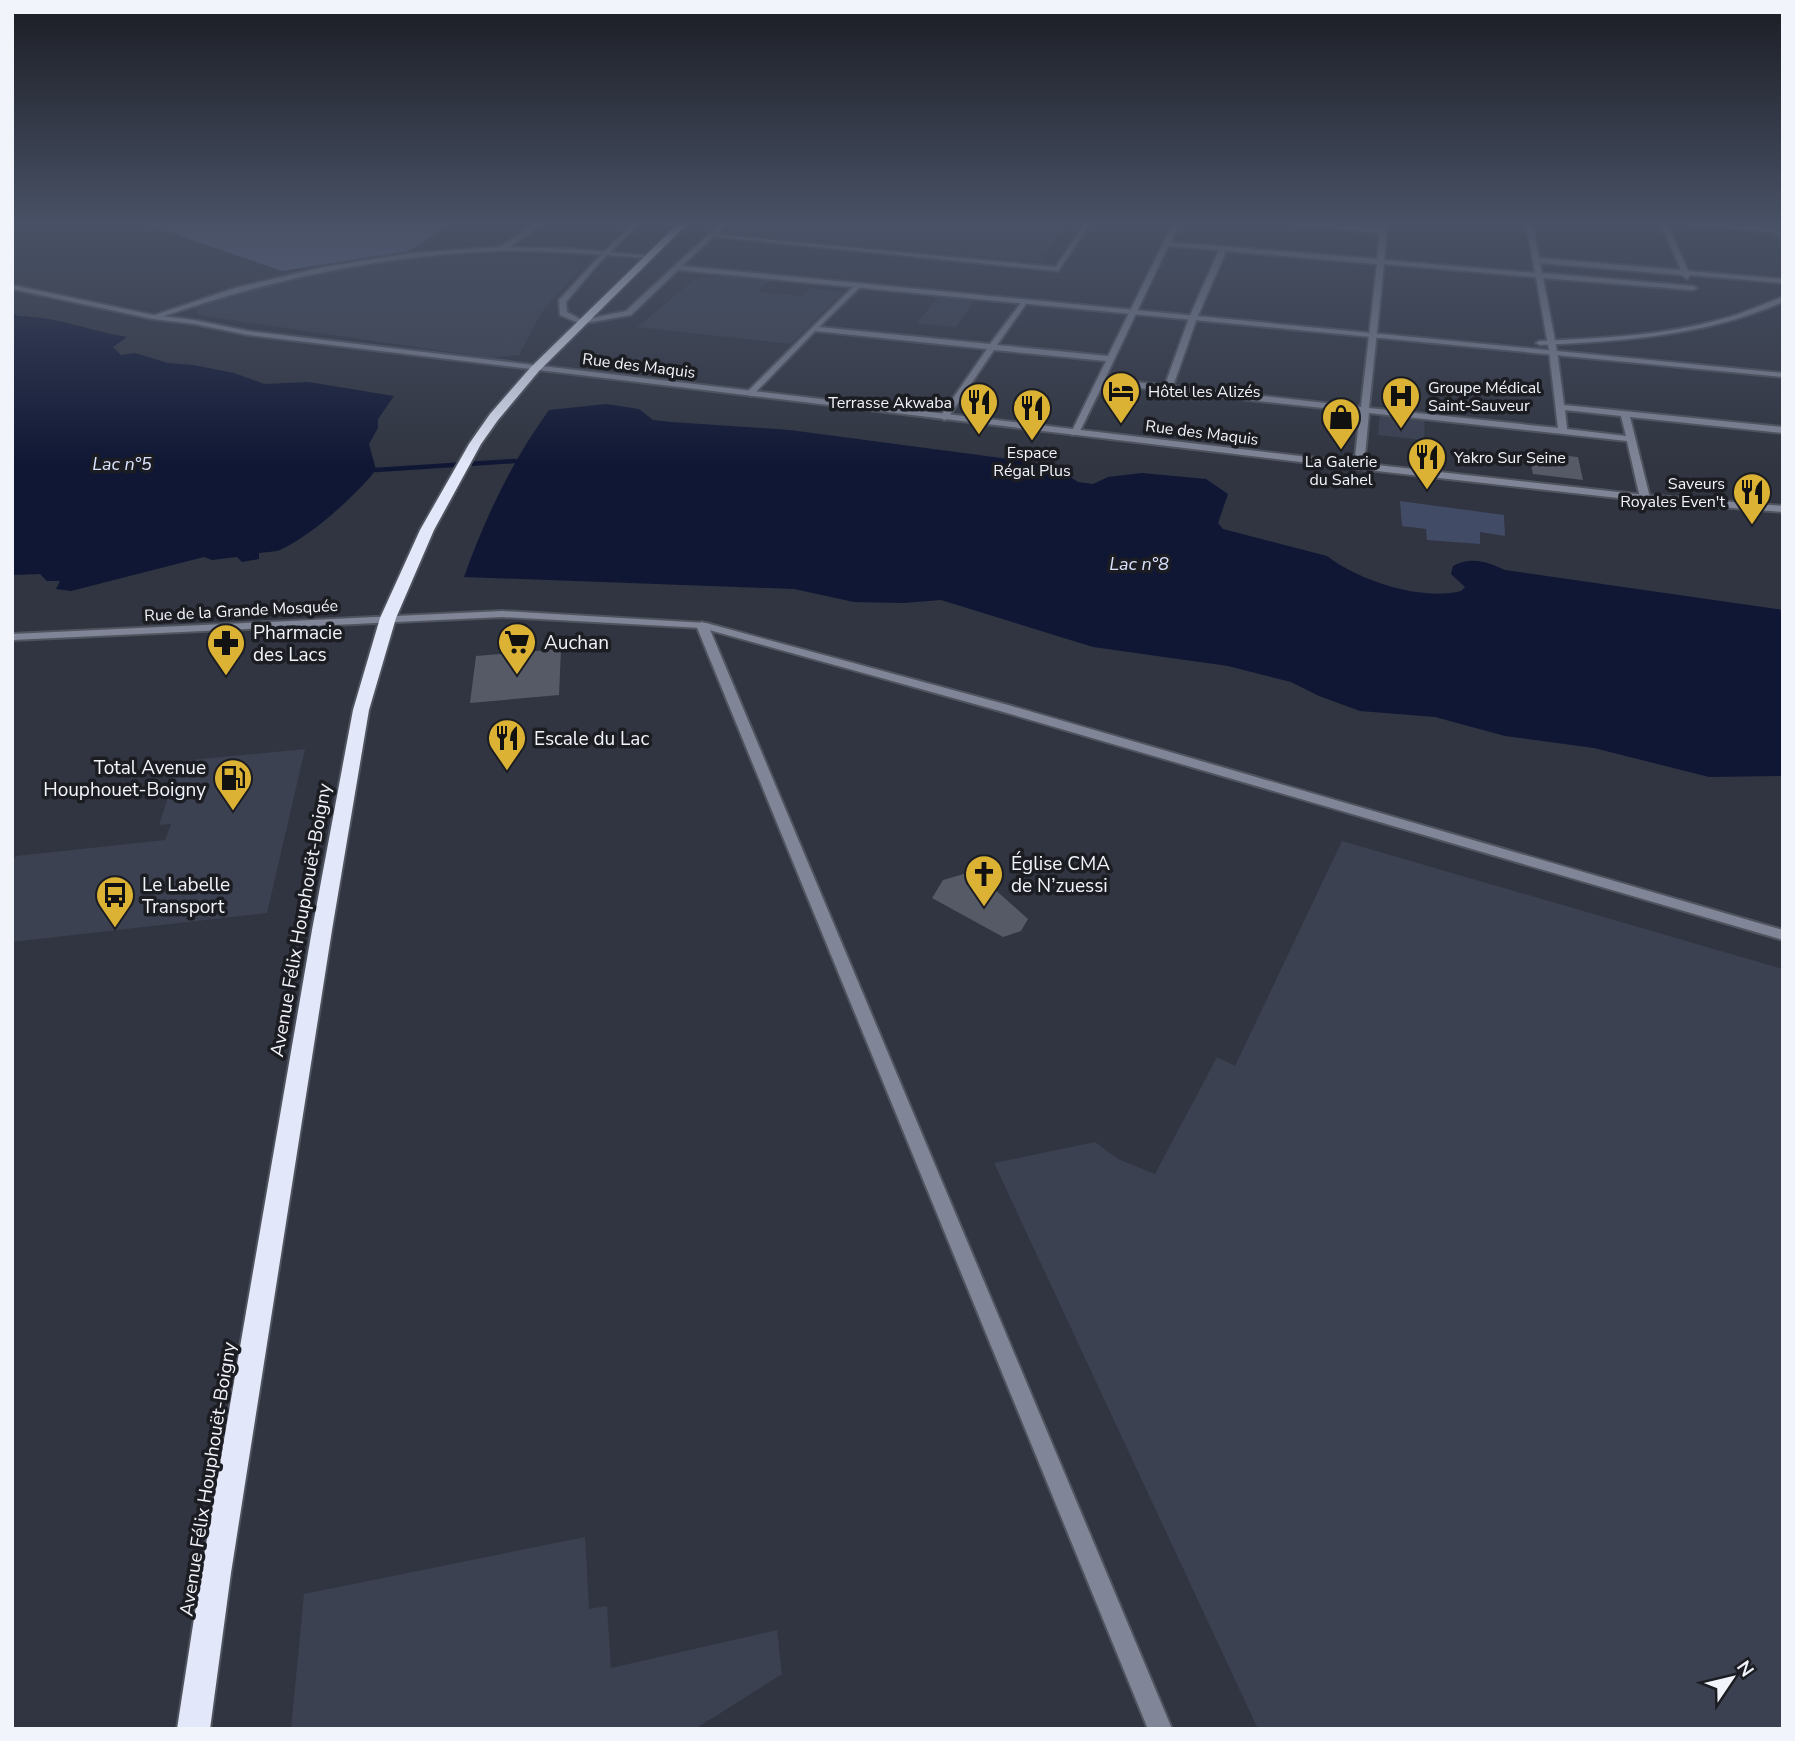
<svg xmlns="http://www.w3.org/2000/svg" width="1795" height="1741" font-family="'Nunito Sans',sans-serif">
  <rect width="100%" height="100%" fill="#313541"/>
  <path fill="#3b4151" d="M737,221H1070L1040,262L723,234Z
    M509,254L559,257L567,263L575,261L579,264L573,265L579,270L541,313L519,355L491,358L217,318L199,315L194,306L312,273L425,257Z
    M727,275L770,280L757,292L801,296L810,288L843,292L791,344L637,327L694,280Z
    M938,297L968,300H975L956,327L917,323Z
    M1380,414L1425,419L1424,440L1378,435Z
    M305,749L267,913L12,942V864L16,856L165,840L171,824L159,825L180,761Z
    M1342,841L1783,969V1729H1258L994,1163L1095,1142L1118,1159L1155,1174L1217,1057L1235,1066Z
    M585,1537L589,1609L607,1606L611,1668L777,1630L782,1674L695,1729H291L304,1594Z"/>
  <path fill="#424b66" d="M1400,501L1504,515L1505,536L1480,532V544L1427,540L1426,529L1402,526Z"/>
  <path fill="#5e6a8f" d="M137,221H457L409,251L282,271Z"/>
  <path fill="#0f1734" d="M12,312L18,316C58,317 90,331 127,337L113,347L121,355L135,353L168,363L193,365L234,373L264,384L308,382L394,396L378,419V428L369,444L376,470C353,498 312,535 280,550C274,552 265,552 259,553V559L242,562L237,557L212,560L204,557L71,591L56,589L60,581H47L40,574L12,575Z
    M606,404L639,409L653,420L671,422L790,430L1031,462L1062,472L1078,482L1093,484L1108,477L1142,473L1206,479L1228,494L1218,523L1223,529L1327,556C1359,581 1422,601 1461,591L1465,587L1451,574L1453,566C1472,556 1487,562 1505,570L1783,610V776L1709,777L1594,748L1505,736L1435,717L1360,711L1319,696L1291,682L1228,666L1093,647L941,600L904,603L854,602L794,589L464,577C485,518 512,461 549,410Z"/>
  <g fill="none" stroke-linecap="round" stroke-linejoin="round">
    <path stroke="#0f1734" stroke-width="4.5" d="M376,470L515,461"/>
  </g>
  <path fill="#565a67" d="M1528,452L1578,457L1583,480L1533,474Z
    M561,649L559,695L470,703L476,656Z
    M974,871L1028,919L1021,931L1003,937L932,898L943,880Z"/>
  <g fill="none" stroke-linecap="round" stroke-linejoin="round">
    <defs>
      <path id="minor" d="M539,221H547L510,247L575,249L652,256L649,258C599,255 550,250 500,251C381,255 267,280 156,319L149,317L235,288L324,267L412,253L500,247Z
        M1086,221H1092L1058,271L708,236L711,234L1056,267Z
        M1174,221H1180L1170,242L1377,259L1380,233L1265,221H1292L1381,229L1382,221H1388L1384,260L1535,273L1526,221H1532L1539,258L1681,270L1660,221H1666L1688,271L1783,279V283L1690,275L1687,279L1682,275L1540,263L1542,273L1693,286L1697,288L1693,290L1543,278L1557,351L1564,405L1783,427V433L1630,417L1650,498L1645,501L1640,498L1627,441L1369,413L1364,466L1359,469L1354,466L1360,412L1103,384L1079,433L1072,435L1071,433L1106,361L994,350L947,419L944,420L940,417L987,349L815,331L752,396L745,394L857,283L860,287L819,327L990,344L1024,299L1028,301L997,345L1108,356ZM1168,246L1219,250L1189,318L1165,385L1105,379ZM1226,251L1377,264L1361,407L1173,386L1197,318ZM1384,264L1536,277L1549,351L1558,428L1369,408ZM1565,410L1621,416L1626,436L1567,429Z
        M702,622L708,625L1172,1729H1148L696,625Z"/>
      <path id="tertiary" d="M635,221H642L599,263L566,302L567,312L582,320L626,311L723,221H730L682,266L1783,373V377L678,270L631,315L581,324L560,315L559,300L595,261Z
        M1663,221L1768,228L1769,225L1783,221V223L1774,227L1783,232V237L1771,232Z
        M12,285L153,315L194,320L248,331L1359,463L1645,495L1783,506V512L1645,501L1359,469L248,335L194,324L153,319L12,289Z
        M1783,297V302C1705,336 1624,341 1540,345L1536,343L1540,341C1601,338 1663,336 1722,319C1743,314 1762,304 1783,297Z
        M502,611L706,623L1008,705L1783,930V940L1000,711L702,628L502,617L12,640V634Z"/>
      <path id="trunk" d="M681,221H690L539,371L498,420L481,444L434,530L396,618L369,710L332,930L231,1573L210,1729H177L201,1573L312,930L353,710L380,618L420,530L469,444L490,414L531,367Z"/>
    </defs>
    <use href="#minor" stroke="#50545f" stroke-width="4"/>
    <use href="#tertiary" stroke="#50545f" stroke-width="4"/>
    <use href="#trunk" stroke="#50545f" stroke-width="4"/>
    <use href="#minor" fill="#808697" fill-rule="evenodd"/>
    <use href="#tertiary" fill="#808697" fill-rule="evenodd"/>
    <use href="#trunk" fill="#e2e8f9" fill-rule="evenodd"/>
  </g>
  <linearGradient id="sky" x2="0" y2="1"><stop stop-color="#1b1d24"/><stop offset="0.48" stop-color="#485165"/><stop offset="1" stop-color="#485165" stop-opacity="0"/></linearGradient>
  <rect width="1795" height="465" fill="url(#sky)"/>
  <defs>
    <symbol id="hotel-pin" viewBox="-11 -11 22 30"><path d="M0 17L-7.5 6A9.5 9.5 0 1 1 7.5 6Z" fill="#dbb233" stroke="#1b1d22"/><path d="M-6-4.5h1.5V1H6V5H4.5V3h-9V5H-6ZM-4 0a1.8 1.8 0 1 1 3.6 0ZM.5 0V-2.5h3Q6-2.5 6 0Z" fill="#111"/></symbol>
    <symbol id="hospital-pin" viewBox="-11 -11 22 30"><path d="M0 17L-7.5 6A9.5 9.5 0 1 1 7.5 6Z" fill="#dbb233" stroke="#1b1d22"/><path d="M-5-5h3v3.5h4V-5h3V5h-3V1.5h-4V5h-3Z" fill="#111"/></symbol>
    <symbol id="restaurant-pin" viewBox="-11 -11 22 30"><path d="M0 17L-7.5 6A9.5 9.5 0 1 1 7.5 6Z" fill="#dbb233" stroke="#1b1d22"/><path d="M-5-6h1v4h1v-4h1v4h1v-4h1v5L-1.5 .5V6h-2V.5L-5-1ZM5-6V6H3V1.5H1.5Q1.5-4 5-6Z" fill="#111"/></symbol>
    <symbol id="shop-pin" viewBox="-11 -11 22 30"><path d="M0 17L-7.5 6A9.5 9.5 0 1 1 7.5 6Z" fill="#dbb233" stroke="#1b1d22"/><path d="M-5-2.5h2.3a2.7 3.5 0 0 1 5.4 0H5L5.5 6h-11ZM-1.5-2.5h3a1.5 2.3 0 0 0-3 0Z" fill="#111"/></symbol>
    <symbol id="supermarket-pin" viewBox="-11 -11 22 30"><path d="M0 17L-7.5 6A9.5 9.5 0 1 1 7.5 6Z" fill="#dbb233" stroke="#1b1d22"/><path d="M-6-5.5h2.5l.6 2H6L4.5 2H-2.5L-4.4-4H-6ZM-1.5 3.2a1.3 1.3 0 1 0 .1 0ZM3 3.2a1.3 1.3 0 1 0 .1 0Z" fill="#111"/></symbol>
    <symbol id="pharmacy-pin" viewBox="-11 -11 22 30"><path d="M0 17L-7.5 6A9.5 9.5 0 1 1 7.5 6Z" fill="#dbb233" stroke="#1b1d22"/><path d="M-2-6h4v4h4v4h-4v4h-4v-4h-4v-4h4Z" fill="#111"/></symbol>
    <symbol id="fuel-pin" viewBox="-11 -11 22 30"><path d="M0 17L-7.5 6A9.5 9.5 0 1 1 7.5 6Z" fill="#dbb233" stroke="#1b1d22"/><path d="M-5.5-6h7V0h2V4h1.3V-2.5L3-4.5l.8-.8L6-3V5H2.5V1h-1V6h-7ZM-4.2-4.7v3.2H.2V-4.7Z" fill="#111"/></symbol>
    <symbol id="church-pin" viewBox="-11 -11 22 30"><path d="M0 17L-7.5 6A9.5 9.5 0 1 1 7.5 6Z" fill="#dbb233" stroke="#1b1d22"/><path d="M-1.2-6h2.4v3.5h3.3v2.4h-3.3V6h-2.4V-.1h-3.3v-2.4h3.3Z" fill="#111"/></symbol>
    <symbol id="bus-pin" viewBox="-11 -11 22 30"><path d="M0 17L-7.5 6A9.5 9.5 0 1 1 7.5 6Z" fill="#dbb233" stroke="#1b1d22"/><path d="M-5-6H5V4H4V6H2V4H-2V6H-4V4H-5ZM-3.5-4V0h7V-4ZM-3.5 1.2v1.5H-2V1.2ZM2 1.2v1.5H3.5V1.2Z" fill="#111"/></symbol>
  </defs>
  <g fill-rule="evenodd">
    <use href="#hotel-pin" x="1099" y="369" width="44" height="60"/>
    <use href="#hospital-pin" x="1379" y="374" width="44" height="60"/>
    <use href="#restaurant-pin" x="957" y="380" width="44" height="60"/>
    <use href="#restaurant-pin" x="1010" y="386" width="44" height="60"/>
    <use href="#shop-pin" x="1319" y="395" width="44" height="60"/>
    <use href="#restaurant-pin" x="1405" y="435" width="44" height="60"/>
    <use href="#restaurant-pin" x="1730" y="470" width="44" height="60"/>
    <use href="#supermarket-pin" x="495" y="620" width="44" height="60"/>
    <use href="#pharmacy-pin" x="204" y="621" width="44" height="60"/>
    <use href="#restaurant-pin" x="485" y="716" width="44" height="60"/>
    <use href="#fuel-pin" x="211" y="756" width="44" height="60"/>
    <use href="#church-pin" x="962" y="852" width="44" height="60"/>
    <use href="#bus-pin" x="93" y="873" width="44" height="60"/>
  </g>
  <g text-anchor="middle" stroke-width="7" stroke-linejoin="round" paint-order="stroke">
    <g font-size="16" fill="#f2f4fc" stroke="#1b1d22">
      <text transform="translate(639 365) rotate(7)" y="6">Rue des Maquis</text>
      <text transform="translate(1202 432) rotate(7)" y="6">Rue des Maquis</text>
      <text transform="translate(241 610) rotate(-3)" y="6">Rue de la Grande Mosquée</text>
    </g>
    <g font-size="16" fill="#f2f4fc" stroke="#1b1d22" text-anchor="start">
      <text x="1428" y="393">Groupe Médical<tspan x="1428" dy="18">Saint-Sauveur</tspan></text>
      <text x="1148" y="397">Hôtel les Alizés</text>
      <text x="952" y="408" text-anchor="end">Terrasse Akwaba</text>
      <text x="1032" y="458" text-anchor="middle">Espace<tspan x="1032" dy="18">Régal Plus</tspan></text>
      <text x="1454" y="463">Yakro Sur Seine</text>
      <text x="1341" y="467" text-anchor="middle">La Galerie<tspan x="1341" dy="18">du Sahel</tspan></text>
      <text x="1725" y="489" text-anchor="end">Saveurs<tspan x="1725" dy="18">Royales Even't</tspan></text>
    </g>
    <g font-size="18" font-style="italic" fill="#dae3fd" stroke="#1b1d22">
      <text x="122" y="470">Lac n°5</text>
      <text x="1139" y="570">Lac n°8</text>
    </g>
    <g font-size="19" fill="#f2f4fc" stroke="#1b1d22" text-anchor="start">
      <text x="253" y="639">Pharmacie<tspan x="253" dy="22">des Lacs</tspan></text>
      <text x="544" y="649">Auchan</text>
      <text x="534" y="745">Escale du Lac</text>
      <text x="206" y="774" text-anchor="end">Total Avenue<tspan x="206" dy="22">Houphouet-Boigny</tspan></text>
      <text x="1011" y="870">Église CMA<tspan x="1011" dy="22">de N’zuessi</tspan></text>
      <text x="142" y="891">Le Labelle<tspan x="142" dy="22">Transport</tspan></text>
    </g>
    <g font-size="19" fill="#f2f4fc" stroke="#1b1d22">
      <text transform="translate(300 920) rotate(-80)" y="7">Avenue Félix Houphouët-Boigny</text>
      <text transform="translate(207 1479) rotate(-81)" y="7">Avenue Félix Houphouët-Boigny</text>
    </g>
  </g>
  <rect width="1795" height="1741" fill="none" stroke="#f2f4fc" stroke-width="28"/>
  <g transform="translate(1732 1678) rotate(55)" stroke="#1b1d22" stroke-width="5" paint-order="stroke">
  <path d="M0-5L12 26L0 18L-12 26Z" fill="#f2f4fc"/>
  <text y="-10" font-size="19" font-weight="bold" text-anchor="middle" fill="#f2f4fc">N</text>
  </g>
</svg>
